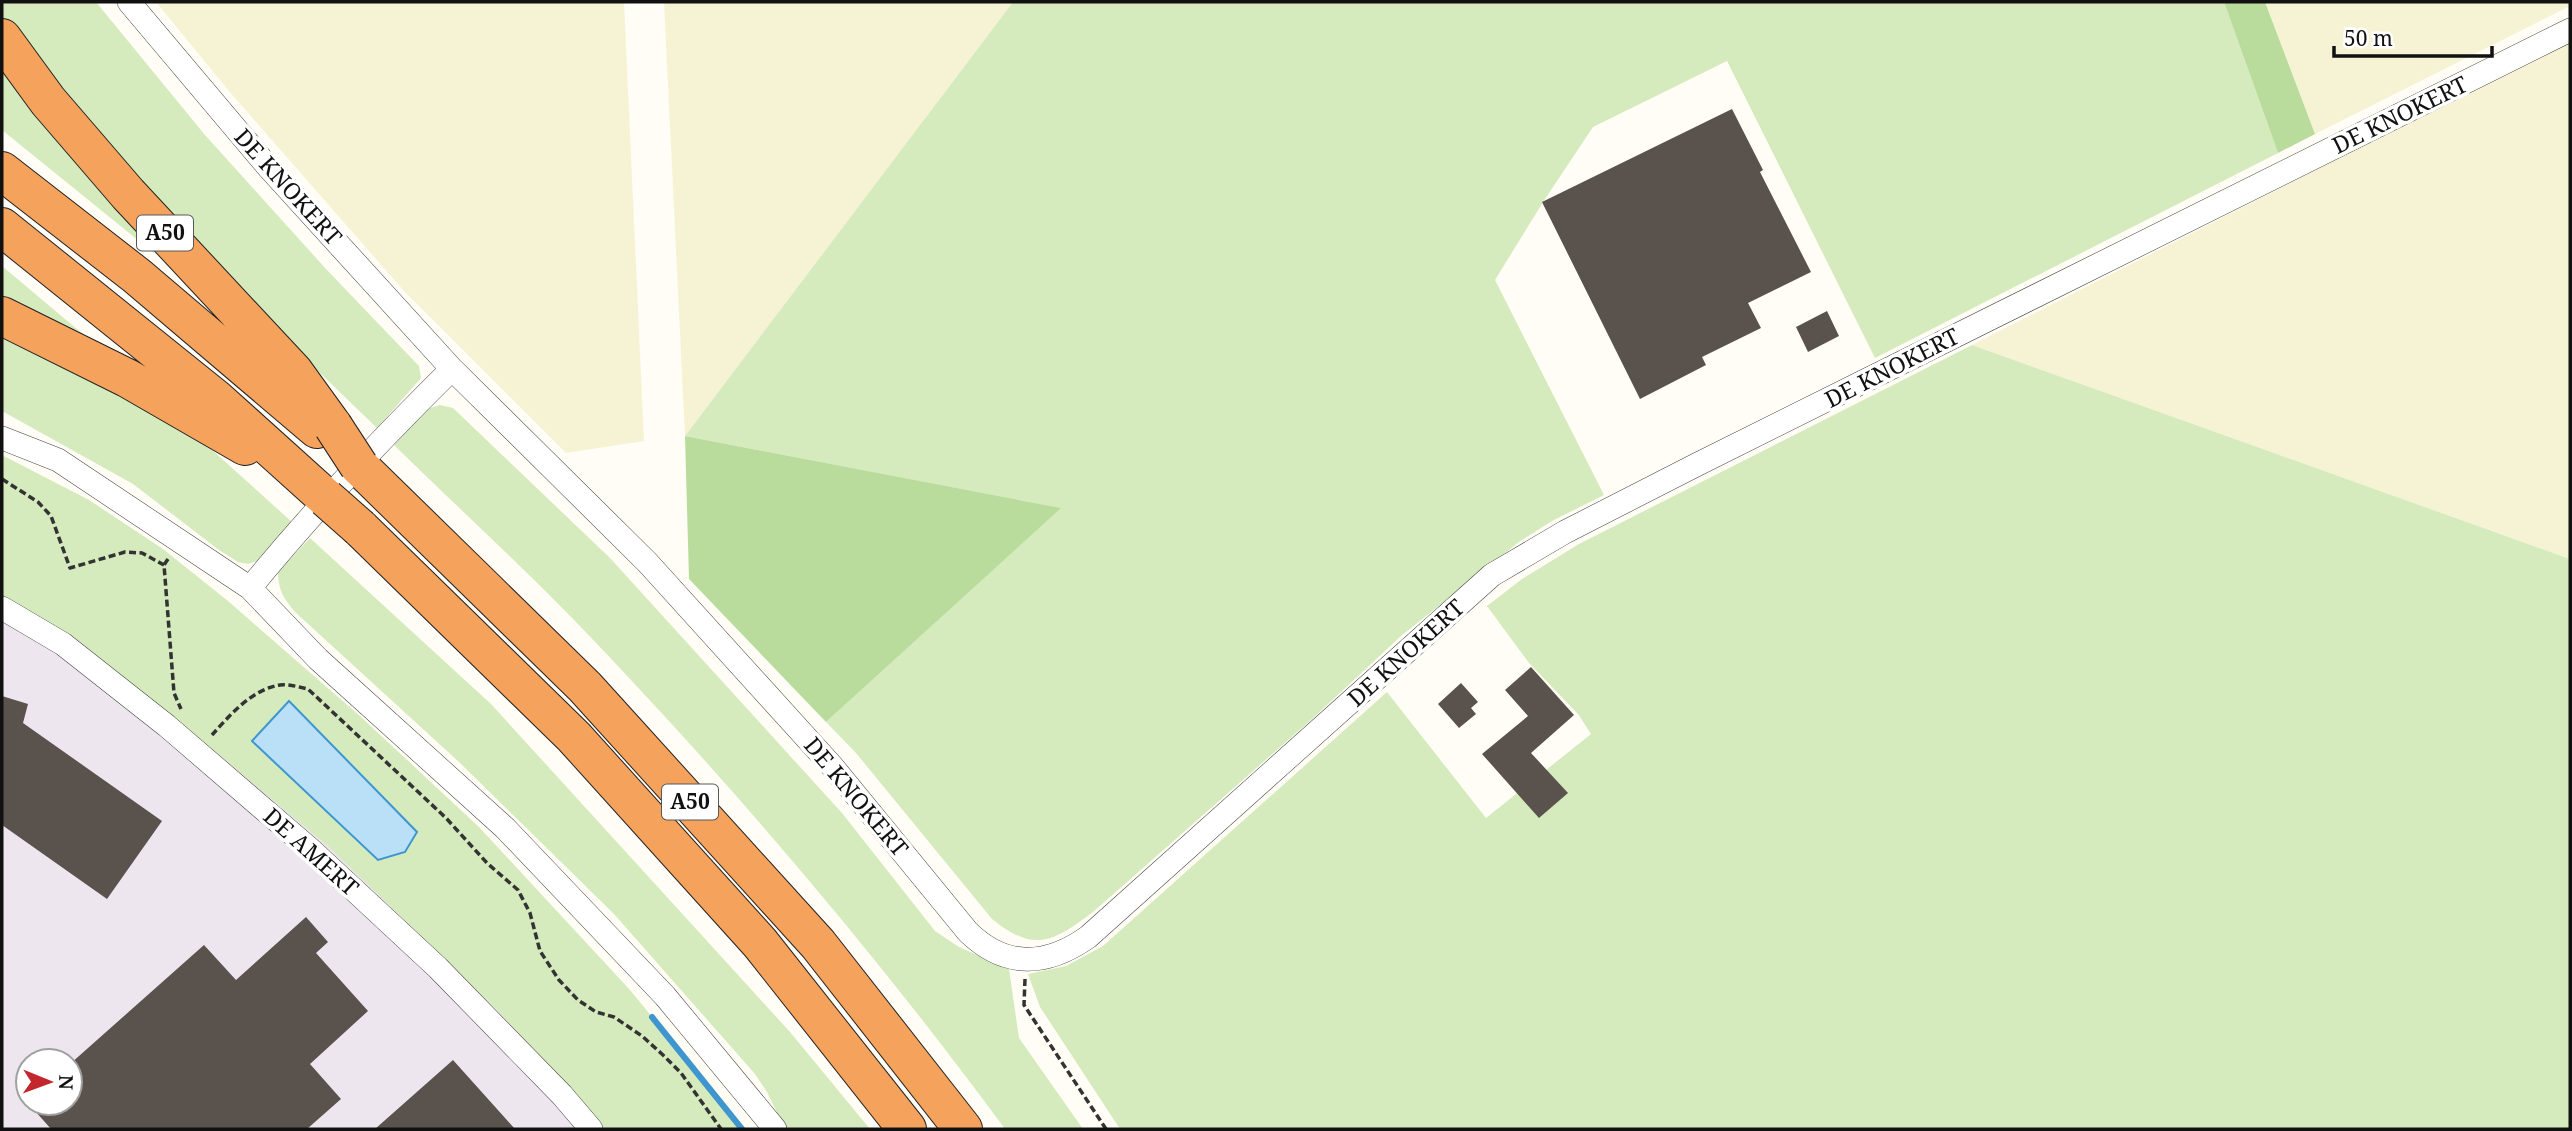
<svg xmlns="http://www.w3.org/2000/svg" width="2572" height="1131" font-family="'Noto Serif',serif">
  <rect width="100%" height="100%" fill="#fffdf5"/>
  <path fill="#eee6ef" fill-rule="evenodd" d="M2,586L188,706L636,1129H2ZM28,1061H70V1103H28Z"/>
  <path fill="#f6f3d4" d="M156,2H624L644,441L566,453L404,291L228,90Z
    M664,2H1013L685,436Z
    M2265,2H2570V6L2315,134Z
    M2570,39V559L1972,345L2302,177Z"/>
  <path fill="#d5ebbd" d="M2,2H96L205,135L326,269L419,366L421,378L377,428L321,374L136,181L2,23Z
    M1013,2H2224L2278,153L1875,358L1727,61L1593,127L1543,202L1495,280L1604,495L1552,521L1519,542L1401,636L1312,719L1093,912C1054,941 1035,954 992,919L856,753L826,722L1060,508L685,436Z
    M2,60V61L155,254L2,130Z
    M2,266L103,351L2,300Z
    M2,337L71,365L201,440L292,522L257,561L248,564L238,562L219,550L133,484L2,411Z
    M1972,345L2570,559V1129H1120L1040,1007L1028,974L1066,966L1103,946L1387,692L1486,818L1591,734L1578,714L1529,663L1487,606L1522,579L1579,544Z
    M440,405L453,408L610,558L842,813L935,931L959,947L1009,969L1019,1038L1083,1129H1005C874,951 730,782 577,623C518,562 455,505 394,445L427,409Z
    M2,455L89,500L163,549L228,601L361,717L479,827L630,990L744,1129H605L497,1010L331,849L223,758L49,627L2,598Z
    M310,538L491,704L790,1032L870,1129H785L767,1092L755,1074L614,914L459,762L295,612C284,599 278,590 278,572Z"/>
  <path fill="#b9dc9c" d="M2224,2H2265L2315,134L2278,153Z
    M685,436L1061,508L826,722L689,579Z"/>
  <path fill="#b9e0f7" stroke="#3f96cf" stroke-width="2" d="M289,701L417,832L405,852L378,860L252,741Z"/>
  <g fill="none" stroke-linecap="round" stroke-linejoin="round">
    <path stroke="#3f96cf" stroke-width="6" d="M652,1017L742,1129"/>
  </g>
  <path fill="#5a524d" d="M1732,109L1763,170L1760,172L1811,272L1748,303L1761,328L1702,357L1706,365L1640,399L1542,202Z
    M1827,311L1839,336L1808,352L1796,327Z
    M1531,667L1574,715L1531,753L1568,793L1539,818L1482,754L1528,716L1505,690Z
    M1461,683L1478,702L1471,708L1476,714L1459,728L1438,704Z
    M2,696L28,704L23,723L162,821L107,899L2,825Z
    M306,917L328,942L316,953L368,1011L310,1064L341,1099L307,1129H51L28,1103H70V1064L204,945L236,980Z
    M453,1060L515,1129H375Z"/>
  <g fill="none" stroke-linecap="round" stroke-linejoin="round">
    <defs>
      <path id="minor" d="M129,2L269,168L452,369
        M2,438L58,460L250,588
        M2,608L63,644L167,726L310,849L438,968L562,1095L591,1129
        M775,1129L665,996L505,828L318,659L250,588C313,511 381,439 452,369L647,562L832,766L968,932C1006,969 1047,966 1088,937L1492,575L1565,532L1698,464L2570,30"/>
      <path id="motorway" d="M2,38L48,101L128,194L294,372L333,426
        M2,171L137,276L317,429
        M2,227L216,399L326,498
        M2,316L127,378L245,446
        M359,466L585,687L818,944L963,1129
        M360,528L574,737L760,943L907,1129"/>
    </defs>
    <use href="#minor" stroke="#444" stroke-width="24"/>
    <use href="#motorway" stroke="#222" stroke-width="40"/>
    <path stroke="#333" stroke-width="3.5" stroke-dasharray="7 3.5" stroke-linecap="butt" d="M2,479L38,502L51,516L70,568L125,552L142,553L164,565
      M168,559L164,565L174,693L181,709
      M212,735C229,716 252,689 280,685C289,684 299,687 308,689L446,818L487,863L518,890L530,913L540,951L559,980L578,1000L596,1012L614,1017L642,1036L663,1055L681,1073L721,1129
      M1025,979L1024,1005L1106,1129"/>
    <use href="#minor" stroke="#fff" stroke-width="23"/>
    <use href="#motorway" stroke="#f5a25d" stroke-width="38"/>
    <defs>
      <path id="motorway-bridge" d="M333,426L359,466
        M326,498L360,528"/>
    </defs>
    <use href="#motorway-bridge" stroke="#222" stroke-width="40" stroke-linecap="butt"/>
    <use href="#motorway-bridge" stroke="#f5a25d" stroke-width="38"/>
  </g>
  <g text-anchor="middle" stroke-width="7" stroke-linejoin="round" paint-order="stroke">
    <g fill="#fff" stroke="#585858" stroke-width="2">
      <rect x="137" y="215.5" width="56" height="35" rx="5"/>
      <rect x="662" y="784.5" width="56" height="35" rx="5"/>
    </g>
    <g font-size="21" font-weight="bold" fill="#111">
      <text x="165" y="240">A50</text>
      <text x="690" y="809">A50</text>
    </g>
    <g font-size="23" fill="#111" stroke="#fff">
      <text transform="translate(2400 115) rotate(-26)" y="8">DE KNOKERT</text>
      <text transform="translate(288 187) rotate(48)" y="8">DE KNOKERT</text>
      <text transform="translate(1892 368) rotate(-27)" y="8">DE KNOKERT</text>
      <text transform="translate(1406 653) rotate(-42)" y="8">DE KNOKERT</text>
      <text transform="translate(856 797) rotate(50)" y="8">DE KNOKERT</text>
      <text transform="translate(311 852) rotate(42)" y="8">DE AMERT</text>
    </g>
  </g>
  <rect width="2572" height="1131" fill="none" stroke="#111111" stroke-width="7"/>
  <g transform="translate(49 1082) rotate(91)"><circle r="33" fill="#ffffff" stroke="#a0a0a0" stroke-width="2"/>
  <path d="M0-5L12 26L0 18L-12 26Z" fill="#c4262e"/>
  <text y="-10" font-size="19" font-weight="bold" text-anchor="middle" fill="#111111">N</text>
  </g>
  <path d="M2334 46v10h158v-10" fill="none" stroke="#111111" stroke-width="3.5"/>
  <text x="2344" y="46" font-size="21" fill="#111111" stroke="#ffffff" stroke-width="5" paint-order="stroke">50 m</text>
</svg>
